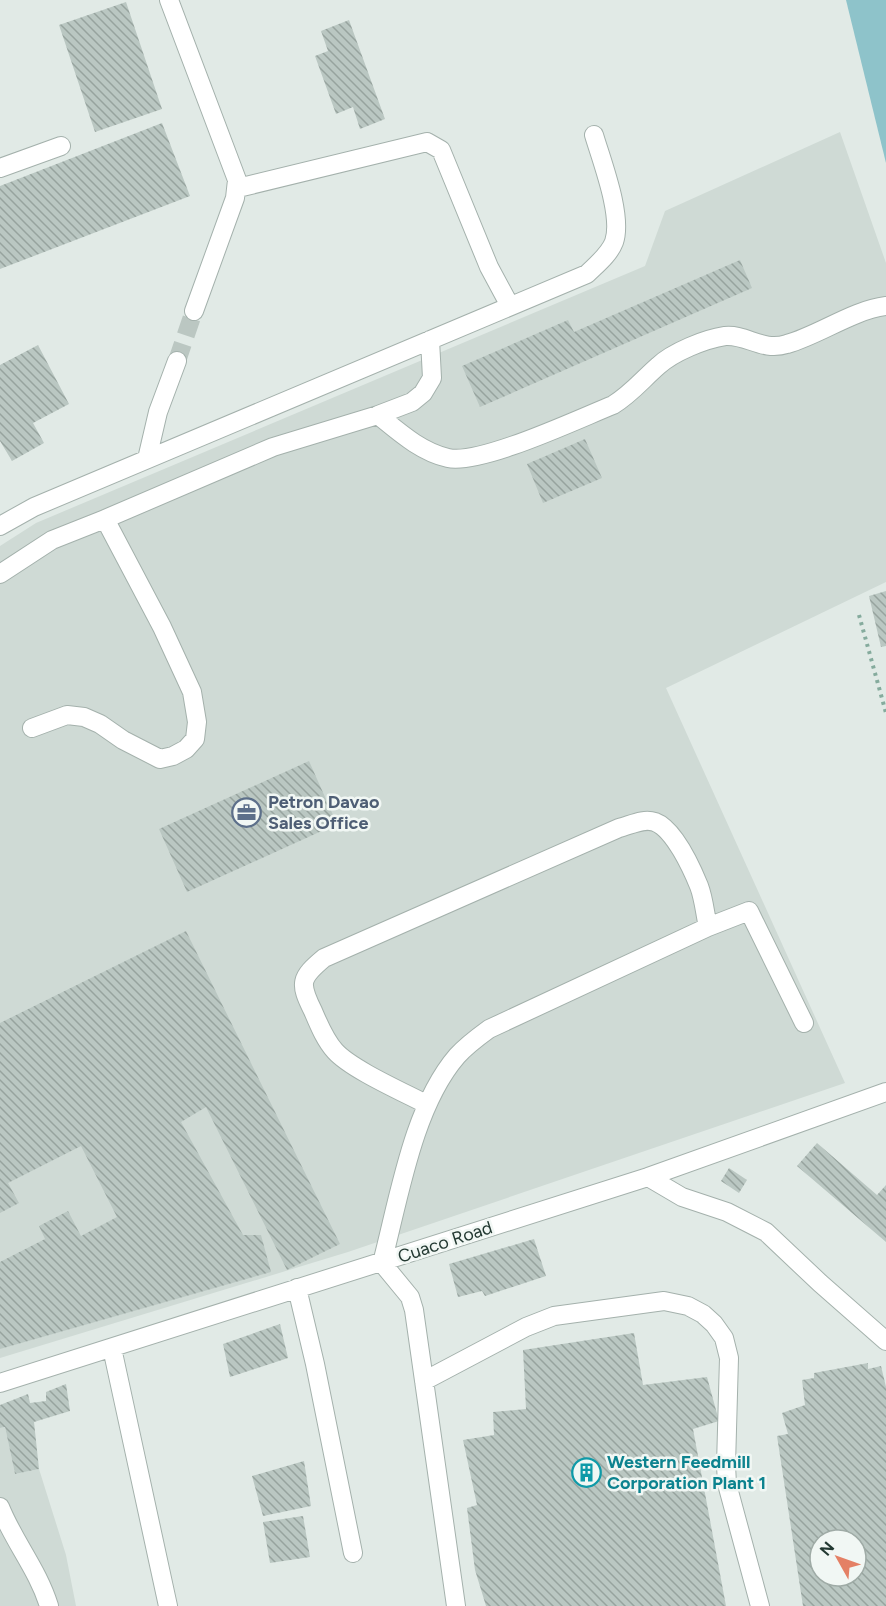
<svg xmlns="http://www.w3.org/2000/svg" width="886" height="1606" font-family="Figtree,sans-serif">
  <defs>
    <pattern id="building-back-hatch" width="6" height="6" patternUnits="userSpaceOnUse" patternTransform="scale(1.5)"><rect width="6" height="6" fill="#bac7c2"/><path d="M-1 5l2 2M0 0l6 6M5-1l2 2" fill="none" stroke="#97a39e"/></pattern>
  </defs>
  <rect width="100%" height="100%" fill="#e1eae6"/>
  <path fill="#cfdad5" d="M840,132L886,263V582L666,688L845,1083L348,1252L0,1358V546L36,523L645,266L665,211Z
    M5,1427L15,1474L39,1469L66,1555L76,1606H0V1428Z"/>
  <path fill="#8ec3ca" d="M846,0H886V163Z"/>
  <path fill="url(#building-back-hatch)" fill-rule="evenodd" d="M126,2L162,109L95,132L59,25Z
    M349,20L385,119L360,129L353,107L336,114L315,56L328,51L321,31Z
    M162,123L190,196L0,269V186Z
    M740,260L752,288L480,407L462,366L568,320L574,332Z
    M38,345L69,404L33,423L44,443L12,461L0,441V365Z
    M585,439L602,478L543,503L527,464Z
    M886,591V646L881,647L869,596Z
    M309,761L337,824L187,892L159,829Z
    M186,931L340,1244L287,1270L206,1107L181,1122L243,1235H261L271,1272L0,1349V1262L45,1239L39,1226L68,1211L81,1236L117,1217L81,1146L8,1183L19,1203L0,1213V1023Z
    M817,1143L877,1195L886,1185V1242L797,1166Z
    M729,1168L747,1180L739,1193L721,1181Z
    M534,1239L546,1276L485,1296L482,1291L458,1297L449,1264Z
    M280,1324L288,1358L230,1377L223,1344Z
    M634,1333L643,1385L707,1377L719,1421L693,1429L726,1606H486L475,1570L467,1508L477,1505L463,1440L494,1435L493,1412L526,1409L523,1350Z
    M868,1363V1369L881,1366L886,1387V1606H803L777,1436L788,1434L782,1413L805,1405L802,1380L814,1378V1373ZM820,1540H856V1576H820Z
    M66,1384L70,1411L34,1422L39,1469L15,1474L5,1427L0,1428V1405L28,1394L30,1403L46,1401V1392Z
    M304,1461L311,1506L263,1516L252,1476Z
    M303,1516L310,1557L270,1563L263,1522Z"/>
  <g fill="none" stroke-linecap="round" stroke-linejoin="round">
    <path stroke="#bbc7c2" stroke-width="18" stroke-dasharray="18 9" stroke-linecap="butt" d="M177,361L194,311"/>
    <defs>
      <path id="minor" d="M169,0L237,180L235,198L194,311
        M0,168L61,146
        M238,188L427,142L441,150L489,267L510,306
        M378,415C399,432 421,452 448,458C481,465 578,419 613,405C631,394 643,379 658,366C673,352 705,339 725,336C747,334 762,352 787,344C819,335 853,310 886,306
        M147,459L158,412L177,361
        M0,526L34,507L587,274C596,265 609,255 614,242C623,216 602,162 594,135
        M0,574L52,540L105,519
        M32,728L67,715L84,717L100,724L123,740L160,759L173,756L186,749L195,739L197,722L192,692L162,627L105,519L273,447L378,415L412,402L423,393L432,378L430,340
        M708,927L749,911L804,1023
        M426,1104C403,1092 351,1069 335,1051C325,1040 319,1025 313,1011C299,983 300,978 324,958L619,828C631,825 643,818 655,822C674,829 692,869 699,886C704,899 705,914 708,927L489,1029C478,1037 466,1046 457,1056C413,1107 399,1198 382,1263L410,1297L414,1310L456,1606
        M648,1177L682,1197L727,1212L766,1232L820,1283L886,1341
        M297,1288L315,1364L353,1553
        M112,1348L168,1606
        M424,1381L526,1327L554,1316L664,1301L688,1306L703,1314L714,1324L724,1338L729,1358L726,1465L727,1484L760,1606
        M0,1383L648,1177L886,1092
        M0,1507C14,1542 38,1570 49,1606"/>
    </defs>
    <use href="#minor" stroke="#a4b1ac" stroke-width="20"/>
    <path stroke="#85ab9d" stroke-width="4" stroke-dasharray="3 4.5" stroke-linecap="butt" d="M859,615L886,713"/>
    <use href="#minor" stroke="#fff" stroke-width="18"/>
  </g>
  <defs>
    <symbol id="office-ring" viewBox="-11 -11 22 22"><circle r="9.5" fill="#f1f7f4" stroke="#5c6f8a" stroke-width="1.5"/><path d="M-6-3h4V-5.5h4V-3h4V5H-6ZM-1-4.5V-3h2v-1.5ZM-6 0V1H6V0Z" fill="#5c6f8a"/></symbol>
    <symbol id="building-ring" viewBox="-11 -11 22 22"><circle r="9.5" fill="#f1f7f4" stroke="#0f9aa8" stroke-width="1.5"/><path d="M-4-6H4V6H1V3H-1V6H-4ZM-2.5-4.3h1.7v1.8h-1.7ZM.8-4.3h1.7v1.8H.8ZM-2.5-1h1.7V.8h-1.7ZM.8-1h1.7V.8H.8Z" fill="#0f9aa8"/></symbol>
  </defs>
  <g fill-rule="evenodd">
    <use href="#office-ring" x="230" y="796" width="33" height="33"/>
    <use href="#building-ring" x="570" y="1456" width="33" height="33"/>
  </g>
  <g text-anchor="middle" stroke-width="5" stroke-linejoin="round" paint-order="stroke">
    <g font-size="18" font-weight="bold" fill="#4e5e75" stroke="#f1f7f4" text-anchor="start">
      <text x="268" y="808">Petron Davao<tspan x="268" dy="21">Sales Office</tspan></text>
    </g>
    <g font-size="18" fill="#233932" stroke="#f1f7f4">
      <text transform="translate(445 1242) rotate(-18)" y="6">Cuaco Road</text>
    </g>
    <g font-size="18" font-weight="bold" fill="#0d838f" stroke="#f1f7f4" text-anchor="start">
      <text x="607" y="1468">Western Feedmill<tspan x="607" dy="21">Corporation Plant 1</tspan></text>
    </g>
  </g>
  <g transform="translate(838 1558) rotate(310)"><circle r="28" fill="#f1f7f4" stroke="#9faba6" stroke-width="1.5"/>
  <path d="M0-4.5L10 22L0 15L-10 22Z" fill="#e48065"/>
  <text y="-9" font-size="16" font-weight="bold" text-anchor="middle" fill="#233932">N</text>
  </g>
</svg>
